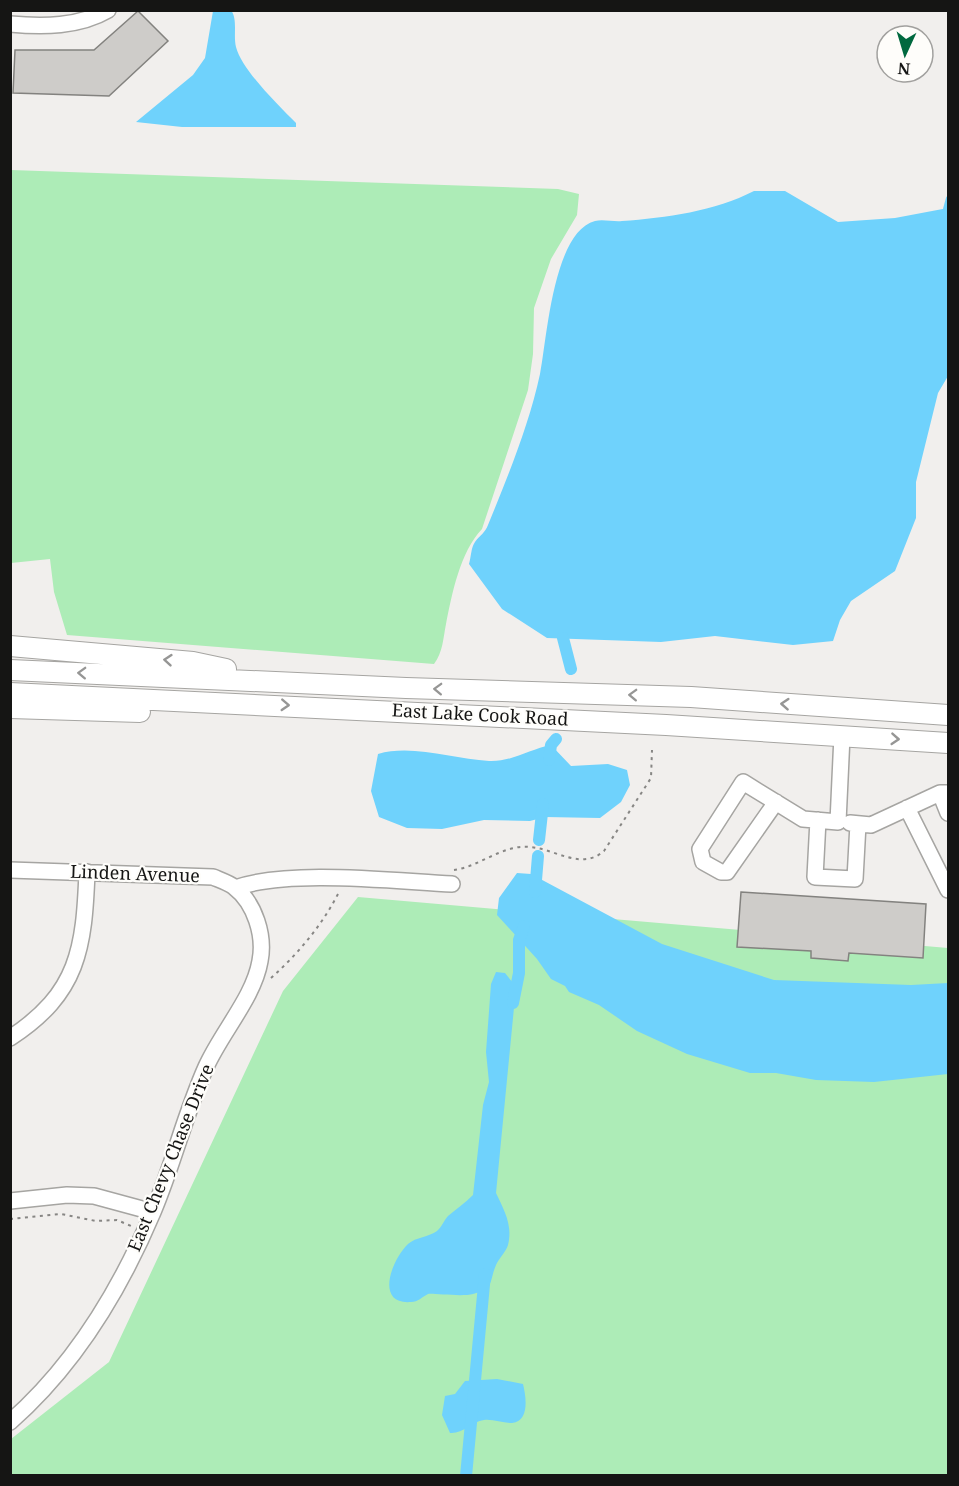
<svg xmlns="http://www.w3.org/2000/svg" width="959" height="1486" font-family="'Noto Serif',serif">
  <rect width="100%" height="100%" fill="#f1efed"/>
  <path fill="#adecb7" d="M11,170L558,189L579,194L577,215L551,259L534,308L533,354L528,390L482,529C460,552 452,594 446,624C443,639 443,652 434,664L67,635L54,592L50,559L11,563Z
    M358,897L948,948V1475L11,1476V1439L109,1362L283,991Z"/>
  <path fill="#6fd2fc" d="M231,10C238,20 233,35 236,47C242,70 278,105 296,123V127H182L136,122L193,75L205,58L213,11Z
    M754,191H785L838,222L895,218L948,208V376L938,393L916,482V518L895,571L851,601L840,620L833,641L793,645L715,636L661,642L547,638L502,609L469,564C471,558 471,547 475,542C480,535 485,533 488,525C508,476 529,425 540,374C547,339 553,232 595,221C603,219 614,222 622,221C666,218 715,211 754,191Z
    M551,745L571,766L608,764L627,770L630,785L621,802L600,818L545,817L530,821L484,820L442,829L407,828L379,817L371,791L378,754C412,744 454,759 489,761C512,762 530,749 551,745Z
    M517,873L531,874L662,944L774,980L911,985L948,983V1074L874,1082L816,1080L776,1073H750L687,1054L637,1031L599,1005L569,992L565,986L551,979L537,959L497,915L499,898Z
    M496,972L505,973L516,987L496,1193C504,1210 513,1225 508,1245C506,1252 499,1258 496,1265C489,1281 495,1288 473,1294C462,1297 432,1293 428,1294C422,1297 418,1302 411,1302C374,1305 392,1259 408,1244C416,1237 429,1237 437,1231C442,1227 444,1220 448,1216C456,1209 465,1203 473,1195L483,1105L489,1082L486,1052L491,984Z
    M497,1379L523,1384C526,1396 530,1421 512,1423C503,1423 493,1419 484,1420C471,1422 463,1434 450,1433L442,1415L445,1396L455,1394L465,1381Z"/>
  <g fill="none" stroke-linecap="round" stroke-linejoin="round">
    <path stroke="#6fd2fc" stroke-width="4" d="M945,209L948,198"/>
    <path stroke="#6fd2fc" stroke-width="12" d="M563,638L571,669
      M549,760L551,745L556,739
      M539,840L543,804
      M535,892L538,856
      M513,1003L519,973V940L524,926
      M466,1476L485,1274"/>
  </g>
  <path fill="#ceccc9" stroke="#83827f" stroke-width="1.5" d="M138,11L168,41L109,96L13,93L15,50H94Z
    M741,892L926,904L923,958L849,953L848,961L811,958V951L737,947Z"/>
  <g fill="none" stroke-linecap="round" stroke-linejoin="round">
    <defs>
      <path id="minor" d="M10,24C43,27 79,27 108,10
        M940,793L948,813
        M776,802L727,872H721L703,862L700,849L743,782L803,819L838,822L842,736
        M907,808L948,890
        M818,820L815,877L855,879L858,824
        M850,823L871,825L940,793H948
        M10,870L213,877C220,880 229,883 234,887C255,903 265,936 260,961C254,997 221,1033 206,1067C185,1114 173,1165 153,1212C120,1290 74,1366 10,1422
        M235,888C289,869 392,881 452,884
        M10,1038C79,993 84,948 87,872
        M10,1201L67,1195L94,1196L153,1212"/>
      <path id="major" d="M10,646L193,662L226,669
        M10,670L406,688L691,697L948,715
        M10,693L666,725L948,743
        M10,708L140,712"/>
    </defs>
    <use href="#minor" stroke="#a6a5a2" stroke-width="18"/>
    <use href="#major" stroke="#a6a5a2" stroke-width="22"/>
    <path stroke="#878684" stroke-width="2" stroke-dasharray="3 4.5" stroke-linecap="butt" d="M454,870C479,867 503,844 530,847C556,849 581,871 604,851L651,778L652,750
      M271,978C298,954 323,924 339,892
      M10,1219L61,1214L96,1221L117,1220L131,1226"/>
    <use href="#minor" stroke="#fff" stroke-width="15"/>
    <use href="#major" stroke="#fff" stroke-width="20"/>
  </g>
  <defs><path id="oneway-chevron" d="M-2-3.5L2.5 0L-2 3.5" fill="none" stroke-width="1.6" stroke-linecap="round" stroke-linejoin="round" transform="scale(1.5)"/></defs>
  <g stroke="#969695">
    <use href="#oneway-chevron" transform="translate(168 660) rotate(-175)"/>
    <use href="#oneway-chevron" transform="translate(82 673) rotate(-178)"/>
    <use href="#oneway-chevron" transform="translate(438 689) rotate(-178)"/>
    <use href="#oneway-chevron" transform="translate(633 695) rotate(-178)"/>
    <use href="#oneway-chevron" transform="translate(785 704) rotate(-176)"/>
    <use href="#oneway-chevron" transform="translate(285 705) rotate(3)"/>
    <use href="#oneway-chevron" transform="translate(895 739) rotate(4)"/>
  </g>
  <g text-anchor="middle" stroke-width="4.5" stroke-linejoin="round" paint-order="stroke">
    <g font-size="18" fill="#151514" stroke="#fefdfa">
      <text transform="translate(480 715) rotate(3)" y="6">East Lake Cook Road</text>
      <text transform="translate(135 874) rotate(2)" y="6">Linden Avenue</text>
      <text transform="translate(171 1158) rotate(-68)" y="6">East Chevy Chase Drive</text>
    </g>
  </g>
  <rect width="959" height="1486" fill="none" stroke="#151514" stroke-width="24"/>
  <g transform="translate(905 54) rotate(184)"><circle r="28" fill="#fefdfa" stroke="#a1a09e" stroke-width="1.5"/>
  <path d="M0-4.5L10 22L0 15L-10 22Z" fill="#00693f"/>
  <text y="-9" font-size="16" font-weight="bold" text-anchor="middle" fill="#151514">N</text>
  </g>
</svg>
